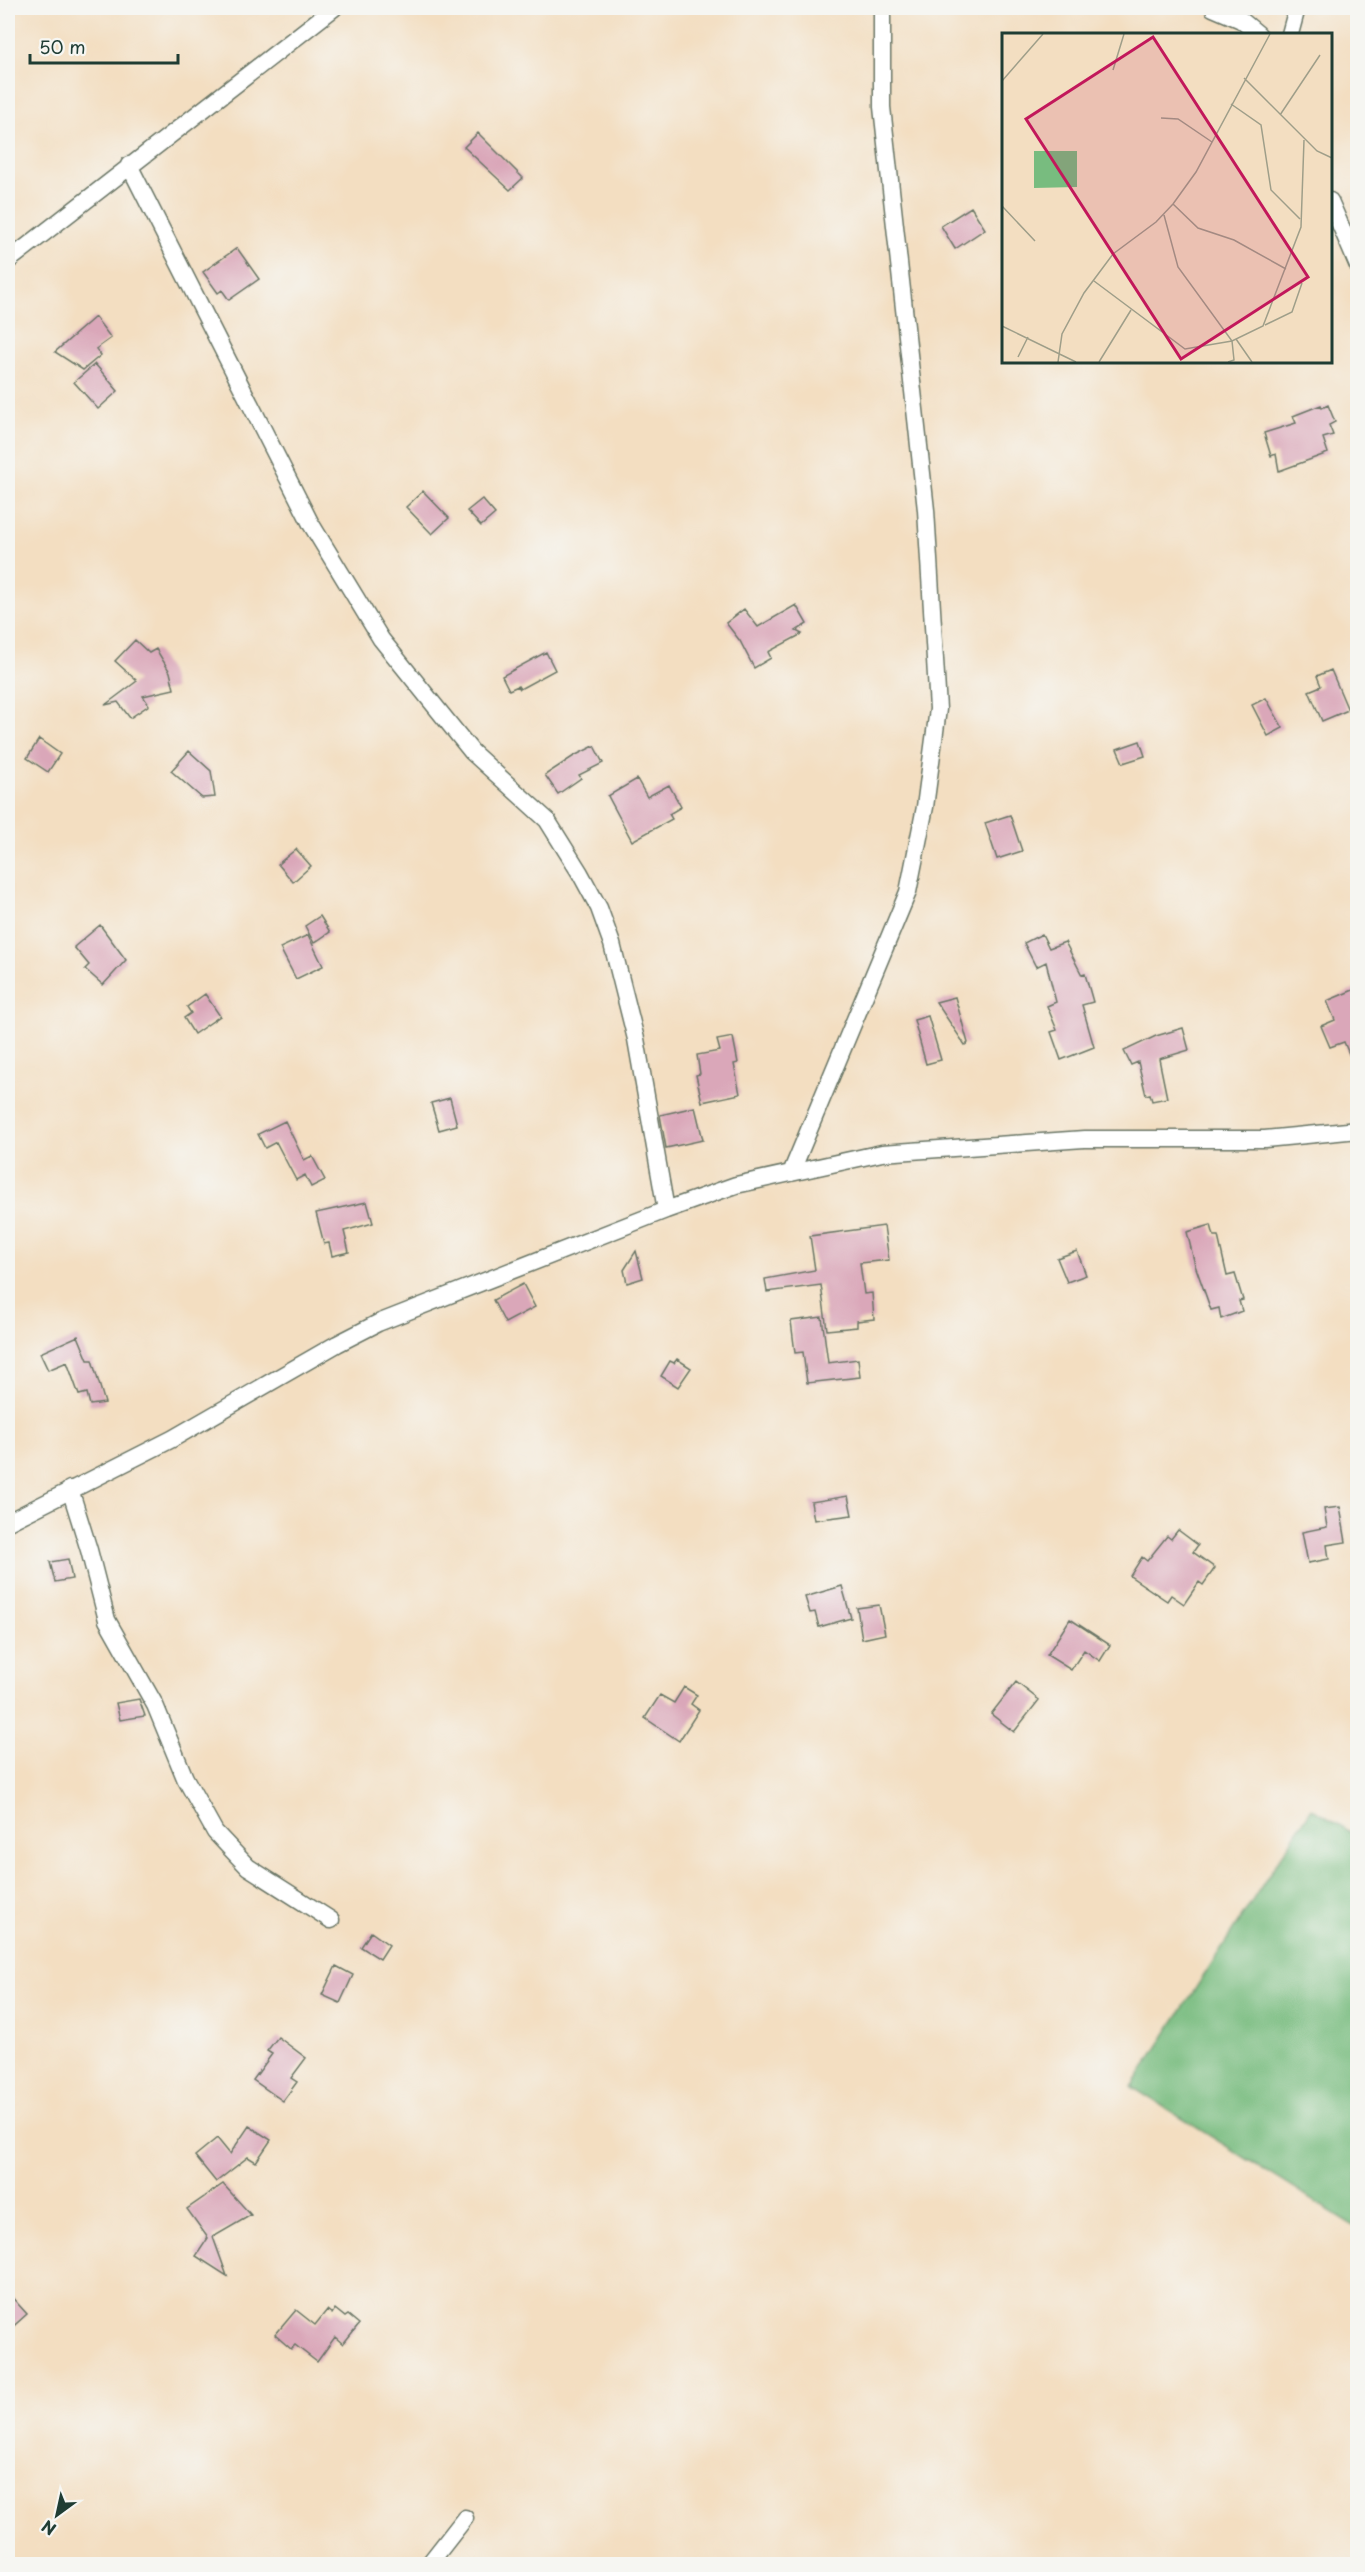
<svg xmlns="http://www.w3.org/2000/svg" width="1365" height="2572" font-family="'Playpen Sans',sans-serif">
  <rect width="100%" height="100%" fill="#f6f6f2"/>
  <filter id="ink" filterUnits="userSpaceOnUse"><feTurbulence type="fractalNoise" baseFrequency=".0167" numOctaves="2"/><feDisplacementMap in="SourceGraphic" scale="12" xChannelSelector="R" yChannelSelector="G"/><feConvolveMatrix kernelMatrix="1 2 1 2 8 2 1 2 1" color-interpolation-filters="sRGB"/></filter>
  <filter id="wash" filterUnits="userSpaceOnUse"><feTurbulence type="fractalNoise" baseFrequency=".008" numOctaves="4" result="noise"/><feDisplacementMap in="SourceGraphic" scale="24" xChannelSelector="R" yChannelSelector="G"/><feGaussianBlur stdDeviation="1.35" result="paint"/><feColorMatrix in="noise" values="0 0 0 0 0 0 0 0 0 0 0 0 0 0 0 0 0 1.4 0 .05"/><feComposite in="paint" operator="in"/></filter>
  <g filter="url(#wash)">
    <rect width="100%" height="100%" fill="#f3dec1"/>
    <path fill="#78bc7f" stroke="#4c7c5a" stroke-width="1.5" d="M1312,1808L1357,1836V2228L1132,2087Z"/>
    <g id="blocks">
      <path fill="#daa7b9" d="M478,133L523,178L510,190L464,147Z
        M971,207L985,229L955,249L941,226Z
        M237,248L259,279L229,300L222,290L218,293L203,272Z
        M95,317L111,338L96,349L101,355L83,370L55,352Z
        M95,364L118,391L98,409L74,382Z
        M1321,405L1322,408L1328,405L1335,422L1329,425L1333,435L1323,438L1328,453L1279,471L1276,454L1271,456L1264,433L1296,423L1293,416Z
        M423,491L449,518L432,534L406,507Z
        M482,499L495,514L481,526L467,511Z
        M796,605L807,624L796,631L802,634L768,652L771,658L754,668L740,641L726,623L744,609L758,627Z
        M135,640L149,653L156,649L170,672L174,689L143,696L149,705L130,718L118,702L105,705L137,681L115,661Z
        M546,652L555,670L520,689L518,686L509,690L502,676Z
        M1331,670L1348,710L1322,721L1309,691L1321,686L1317,676Z
        M1266,698L1283,728L1268,736L1252,705Z
        M39,739L60,754L48,772L27,758Z
        M1140,741L1145,756L1123,763L1117,749Z
        M594,746L603,763L579,775L581,778L558,794L545,775L574,756Z
        M189,751L211,771L215,797L202,798L171,771Z
        M637,779L647,797L669,785L681,807L669,814L672,819L632,841L608,796Z
        M1010,815L1022,851L997,859L985,823Z
        M296,849L311,866L293,882L278,864Z
        M320,916L330,932L314,943L305,926Z
        M100,925L126,960L103,985L85,969L89,965L74,947Z
        M1042,934L1049,948L1065,942L1082,975L1085,974L1093,1002L1082,1005L1094,1047L1061,1060L1051,1032L1057,1030L1047,1006L1056,1002L1046,962L1036,967L1024,943Z
        M308,935L323,966L296,979L280,948Z
        M1358,988V1073H1357L1344,1042L1330,1047L1321,1026L1335,1020L1327,1001Z
        M205,994L220,1016L194,1034L184,1018L191,1013L187,1007Z
        M955,997L968,1043L965,1045L936,1002Z
        M928,1016L941,1060L926,1064L914,1020Z
        M1183,1028L1189,1050L1159,1059L1167,1098L1152,1101L1150,1094L1146,1095L1138,1062L1131,1065L1124,1051L1156,1036Z
        M733,1037L738,1063L734,1064L740,1094L702,1102L696,1075L700,1074L697,1055L720,1051L717,1040Z
        M450,1098L457,1125L439,1130L431,1103Z
        M695,1107L703,1140L666,1148L660,1115Z
        M285,1121L304,1160L312,1156L325,1180L311,1187L305,1175L296,1180L276,1142L265,1148L258,1134Z
        M367,1202L373,1223L344,1231L349,1252L332,1256L329,1243L324,1244L316,1213Z
        M1211,1225L1214,1236H1218L1227,1276L1235,1274L1243,1300L1239,1301L1242,1311L1221,1319L1219,1308L1211,1310L1195,1265L1187,1232Z
        M884,1226L889,1260L860,1263L864,1294L872,1293L874,1319L857,1321V1327L827,1330L821,1285L767,1292L765,1279L815,1270L810,1236Z
        M636,1251L643,1278L627,1283L624,1270Z
        M1077,1251L1086,1275L1067,1282L1057,1258Z
        M523,1284L535,1307L505,1323L493,1300Z
        M822,1317L828,1363L858,1359L860,1377L807,1383L803,1352L795,1353L791,1321Z
        M78,1336L88,1360H92L105,1403L90,1405L87,1393L79,1395L67,1362L48,1370L40,1353Z
        M677,1359L691,1368L678,1387L661,1376L670,1361L674,1363Z
        M848,1496L852,1515L814,1520L811,1502Z
        M1340,1507L1346,1542L1327,1545L1329,1559L1308,1563L1302,1532L1327,1527L1324,1509Z
        M1178,1530L1198,1545L1193,1552L1215,1568L1203,1585L1199,1582L1184,1604L1171,1595L1167,1601L1130,1576L1142,1557L1147,1561L1167,1536L1171,1539Z
        M68,1559L72,1579L55,1582L50,1562Z
        M842,1586L851,1618L819,1627L815,1612L810,1613L805,1597Z
        M879,1605L885,1634L862,1639L857,1608Z
        M1070,1619L1110,1645L1100,1661L1084,1650L1071,1670L1047,1655Z
        M1016,1682L1039,1700L1014,1732L991,1714Z
        M684,1687L697,1695L691,1704L699,1710L679,1741L645,1718L660,1695L674,1703Z
        M139,1699L145,1716L120,1720L116,1703Z
        M371,1932L389,1945L380,1959L361,1947Z
        M336,1966L353,1975L340,2003L322,1995Z
        M278,2037L306,2058L291,2078L297,2082L283,2101L253,2080L272,2054L267,2051Z
        M249,2126L271,2140L256,2162L248,2157L216,2182L195,2156L217,2138L230,2154Z
        M223,2184L251,2215L213,2237L227,2276L196,2256L208,2238L187,2209Z
        M8,2293L27,2314L8,2331Z
        M335,2309L345,2317L348,2315L359,2324L343,2344L335,2337L317,2362L295,2345L291,2349L275,2335L296,2310L315,2325L327,2310L332,2314Z"/>
    </g>
  </g>
  <g filter="url(#ink)">
    <use href="#blocks" fill-opacity="0" stroke="#697565" stroke-width="1.5"/>
    <g fill="none" stroke-linecap="round" stroke-linejoin="round">
      <defs>
        <path id="street" d="M1213,8L1241,20L1258,34
          M1290,34L1297,8
          M129,165L311,524L381,639L472,752L547,820L580,873L599,908L612,944L636,1039L666,1210
          M1330,201L1358,266
          M8,261L334,8
          M791,1173L908,892L925,807L938,709L926,510L882,107V8
          M70,1489L89,1550L107,1620L155,1705L185,1778L215,1832L248,1867L331,1920
          M8,1522L172,1439L337,1344L378,1323L666,1210L736,1185L882,1153L1084,1139H1265L1358,1130
          M429,2564L465,2518"/>
      </defs>
      <use href="#street" stroke="#697565" stroke-width="19"/>
      <use href="#street" stroke="#fff" stroke-width="16"/>
    </g>
  </g>
  <g transform="translate(1002 33)">
    <rect width="330" height="330" fill="#f3dec1"/>
    <path d="M32,118H75V154L32,155Z" fill="#78bc7f"/>
    <path fill="none" stroke="#9e9e89" stroke-width="1.5" d="M111,37L122,1M242,45L315,118L330,125M0,48L41,1M229,71L259,92L269,157L298,186M278,82L318,22M159,85L176,86L210,109M171,171L196,195L232,207L284,236M0,173L33,208M162,182L176,234L230,308L232,327L226,329M92,248L183,316L230,308L261,293L299,194L302,107M263,292L290,279L300,250M0,293L74,329M234,306L250,329M16,324L26,304M56,329L60,301L82,260L111,221L154,189L171,171L194,139L268,1M97,329L129,277"/>
    <path fill="#c2185b" fill-opacity="0.15" stroke="#c2185b" stroke-width="3" d="M151,4L306,244L179,326L24,86Z"/>
    <rect width="330" height="330" fill="none" stroke="#1f3d34" stroke-width="3"/>
  </g>
  <rect width="1365" height="2572" fill="none" stroke="#f6f6f2" stroke-width="30"/>
  <g transform="translate(57 2515) rotate(213)" stroke="#f6f6f2" stroke-width="4.5" paint-order="stroke">
  <path d="M0-4.5L10 22L0 15L-10 22Z" fill="#1f3d34"/>
  <text y="-9" font-size="16" font-weight="bold" text-anchor="middle" fill="#1f3d34">N</text>
  </g>
  <path d="M30 54v9h148v-9" fill="none" stroke="#1f3d34" stroke-width="3"/>
  <text x="39" y="54" font-size="18" fill="#1f3d34" stroke="#f6f6f2" stroke-width="4.5" paint-order="stroke">50 m</text>
</svg>
